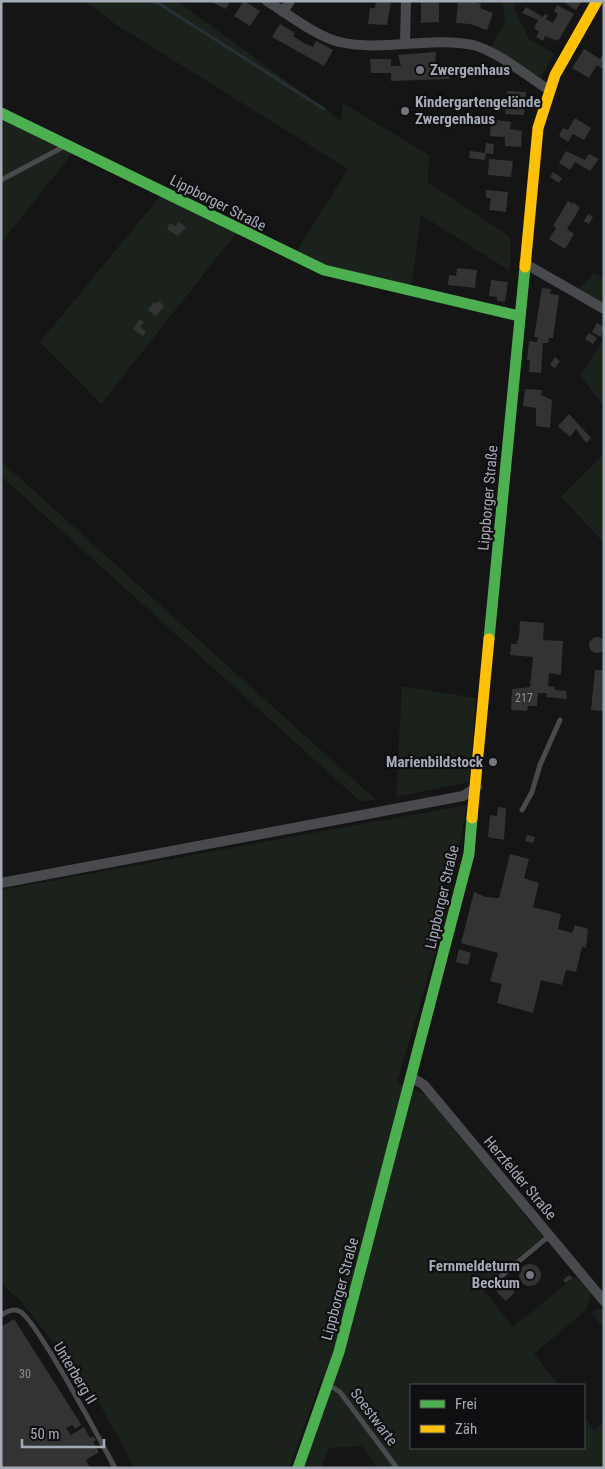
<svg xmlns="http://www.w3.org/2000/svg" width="605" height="1469" font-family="'Roboto Condensed',sans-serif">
  <rect width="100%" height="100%" fill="#151515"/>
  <path fill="#1b221c" d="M85,1H177L341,121L343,103L429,155L428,182L510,237V271L421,215L411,289L326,268L296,252L348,169L115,24Z
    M502,1H514L515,10L529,39L554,54L541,78L491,47L505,21Z
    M1,115L75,150L1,243Z
    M162,194L237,232L101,404L40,342Z
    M594,273L604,279V315L572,296Z
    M604,338V405L580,376Z
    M604,453V543L561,497Z
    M1,461L376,800L360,801L1,476Z
    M402,686L476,698L469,782L396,797Z
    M467,805L444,924L397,1082L426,1095L543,1237L482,1287L513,1327L576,1276L591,1294L587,1309L534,1354L559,1385H411V1448H584V1417L594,1430L604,1421V1468H377L361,1446L329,1448L321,1468H303L333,1384L322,1378L289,1468H135L97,1399L21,1301L1,1284V890Z
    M598,1308L604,1309V1328L591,1313Z"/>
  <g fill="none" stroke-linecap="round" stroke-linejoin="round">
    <path stroke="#283037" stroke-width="3" d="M155,1L324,109"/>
  </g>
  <path fill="#333334" d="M209,1H230L226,9Z
    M244,1L260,11L250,26L234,16Z
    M376,1H391L387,25L368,24L370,8H375Z
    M421,1H439V22L421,23Z
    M458,1L475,2L481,4L480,8L493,13L487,30L470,24L456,23Z
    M562,1H582L576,10Z
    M557,5L574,14L558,41L545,36L543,41L536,37L539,32L534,28L538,20L522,13L526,7L543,17L545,14L548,15L546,19L553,23L558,14L554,11Z
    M280,24L295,33L293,36L304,43L313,47L316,41L333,50L324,66L272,37Z
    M584,49L600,59L604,52V70L597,65L589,78L572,68Z
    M436,52L435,65H449V79L391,81V73H371L370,59H391V66H401L398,55Z
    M507,91L526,92L524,115L505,114Z
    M575,118L591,128L584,140L573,134L568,142L559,136L563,128L568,130Z
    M496,120L511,122L510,129L522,131L521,147L505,146V137L490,136L491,125H495Z
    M486,143L494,144L493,154L485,153Z
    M470,151L486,153L485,160L469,158Z
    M566,151L585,160L589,154L599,159L590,171L575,162L570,170L559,163Z
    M489,159L513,161L511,177L488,175Z
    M553,172L562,178L559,183L550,177Z
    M486,190L508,192L506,212L489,210L491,198H486Z
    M568,201L572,204L573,202L580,208L567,229L574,234L565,249L549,239L556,228L553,226Z
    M588,214L593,217L589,224L584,221Z
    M178,222L186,227L178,236L167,229L170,223L176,227Z
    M457,268L477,270L475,288L448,285L449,275L456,276Z
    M491,280L508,282L505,302L497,301V297L489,296Z
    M542,288L551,289L550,294L559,295L553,338H549L548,343H543L541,373L529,372L530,360H527L529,341L537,342L538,337H534Z
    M159,301L164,306L156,316L148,310L154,302L156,304Z
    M140,319L144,322L140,327L146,331L143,336L133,329Z
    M597,323L604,327L601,337L592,332Z
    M589,333L597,338L593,344L585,339Z
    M555,357L560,361L555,368L550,365Z
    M525,389L542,390L541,395L552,400L550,428L536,426V408L523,406Z
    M569,414L591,438L586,443L576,429L570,437L558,426Z
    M520,621L544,623L543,640L563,641L561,675L549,673L548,686L555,687V690L566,691L567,699L546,697L547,693H538L537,706H528L527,711L511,710L512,689L530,687L533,657L510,655L511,644H516L519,637Z
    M589 645a8 8 0 1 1 16 0a8 8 0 1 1-16 0Z
    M595,670H604V711L591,710Z
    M498,807L506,808L504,840L488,837L490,815L497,816Z
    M527,835L535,837L533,843L525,841Z
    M510,854L529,859L524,878L539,883L533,907L561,914L558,929L572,933L575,925L588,929L586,948L582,947L576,972L566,970L562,985L541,980L533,1013L497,1003L502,984L490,981L498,953L461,943L474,892L486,897L499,898Z
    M459,949L471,953L468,965L456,962Z
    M519 1275a11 11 0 1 1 22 0a11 11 0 1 1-22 0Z
    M569,1275L573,1278L566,1283L563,1280Z
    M505,1282L515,1292L506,1301L496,1291Z
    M14,1319L79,1421L81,1425L75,1429L72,1425L66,1428L71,1435L84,1427L90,1438L93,1436L96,1440L93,1442L99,1452L86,1460L90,1468H1V1327Z"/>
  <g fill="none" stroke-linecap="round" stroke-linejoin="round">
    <path stroke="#494a4e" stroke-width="5" d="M1,180L65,146
      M522,810L532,792L540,765L560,720
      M500,1277L549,1236
      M1,1315C7,1312 12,1308 19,1311C35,1317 103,1445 115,1468
      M329,1385L340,1392L397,1468"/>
    <path stroke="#494a4e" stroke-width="10" d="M267,1C288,14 317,37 340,42C381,52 431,36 473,45C497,51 527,76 549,90
      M283,12L290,1
      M405,43L406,1
      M524,263L604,309
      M1,883L463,796L477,787
      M411,1077L424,1085L604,1301"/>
    <path stroke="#4caf50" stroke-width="11" d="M1,113L324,270L519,316
      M489,639L525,267
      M298,1468L339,1352L469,854L472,818"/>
    <path stroke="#ffc107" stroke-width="11" d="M525,267L538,128L555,75L597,1
      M472,818L489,639"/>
  </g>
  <g fill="#73767e" stroke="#0f0f11" stroke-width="2">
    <circle cx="420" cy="70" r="5"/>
    <circle cx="405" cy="111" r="5"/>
    <circle cx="493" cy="762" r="5"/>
    <circle cx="530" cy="1275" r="5"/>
  </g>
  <g text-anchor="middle" stroke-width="4.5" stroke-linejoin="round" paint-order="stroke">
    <g font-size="12" fill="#888d96">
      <text x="524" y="702">217</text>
      <text x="25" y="1378">30</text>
    </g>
    <g font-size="15" font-weight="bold" fill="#a5abb6" stroke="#0f0f11" text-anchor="start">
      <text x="430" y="75">Zwergenhaus</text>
      <text x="415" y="107">Kindergartengelände<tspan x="415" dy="17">Zwergenhaus</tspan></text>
      <text x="483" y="767" text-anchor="end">Marienbildstock</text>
      <text x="520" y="1271" text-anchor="end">Fernmeldeturm<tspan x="520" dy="17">Beckum</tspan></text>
    </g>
    <g font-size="15" fill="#a5abb6" stroke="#0f0f11">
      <text transform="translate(218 203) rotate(27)" y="5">Lippborger Straße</text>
      <text transform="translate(488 498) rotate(-85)" y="5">Lippborger Straße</text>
      <text transform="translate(442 897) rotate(-77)" y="5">Lippborger Straße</text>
      <text transform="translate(520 1178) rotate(50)" y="5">Herzfelder Straße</text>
      <text transform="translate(340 1289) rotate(-75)" y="5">Lippborger Straße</text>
      <text transform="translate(75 1373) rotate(59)" y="5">Unterberg II</text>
      <text transform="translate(374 1417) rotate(53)" y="5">Soestwarte</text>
    </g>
  </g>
  <rect width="605" height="1469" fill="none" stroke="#a5abb6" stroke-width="5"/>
  <rect x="410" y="1384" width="175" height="65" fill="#0f0f11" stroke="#4b4d53"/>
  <rect x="420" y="1400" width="25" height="8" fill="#4caf50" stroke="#4b4d53"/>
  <text x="455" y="1409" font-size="15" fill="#a5abb6">Frei</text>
  <rect x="420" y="1425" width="25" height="8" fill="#ffc107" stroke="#4b4d53"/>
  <text x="455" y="1434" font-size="15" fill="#a5abb6">Zäh</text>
  <path d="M22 1439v8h82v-8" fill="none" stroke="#a5abb6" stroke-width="2.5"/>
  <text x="30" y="1439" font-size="15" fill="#a5abb6" stroke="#0f0f11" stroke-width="4" paint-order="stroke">50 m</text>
</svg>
